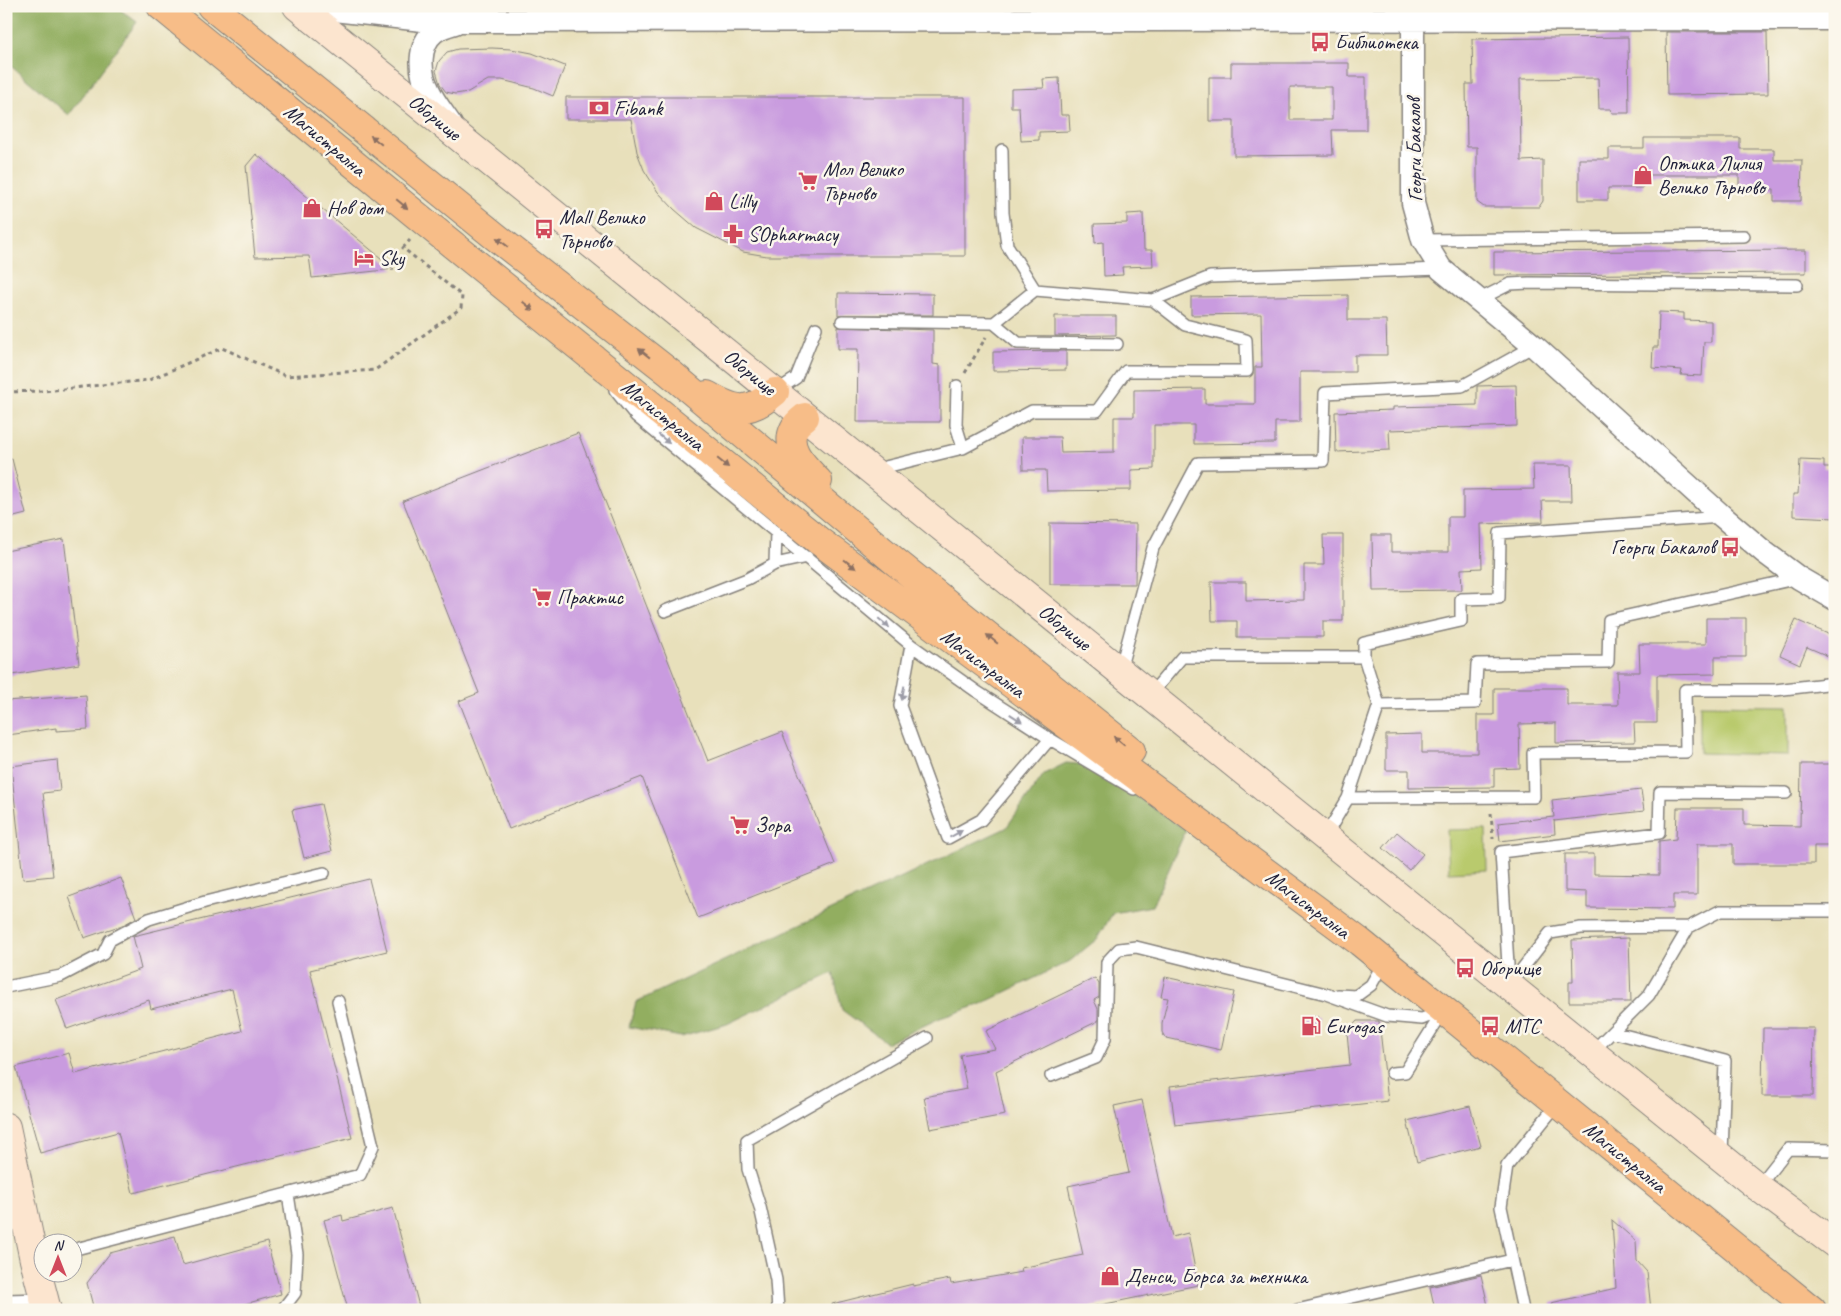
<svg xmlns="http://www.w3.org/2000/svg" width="1841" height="1316" font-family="Caveat,sans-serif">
  <rect width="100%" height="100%" fill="#fbf7ec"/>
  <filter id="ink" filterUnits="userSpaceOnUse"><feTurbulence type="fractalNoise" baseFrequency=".02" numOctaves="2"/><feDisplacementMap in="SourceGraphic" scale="10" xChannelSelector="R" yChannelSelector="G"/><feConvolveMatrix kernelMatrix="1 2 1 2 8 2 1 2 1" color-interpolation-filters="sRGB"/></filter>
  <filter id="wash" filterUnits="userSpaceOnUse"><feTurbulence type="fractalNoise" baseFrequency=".0096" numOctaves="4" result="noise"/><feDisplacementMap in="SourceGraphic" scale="20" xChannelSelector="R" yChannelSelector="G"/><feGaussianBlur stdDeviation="1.12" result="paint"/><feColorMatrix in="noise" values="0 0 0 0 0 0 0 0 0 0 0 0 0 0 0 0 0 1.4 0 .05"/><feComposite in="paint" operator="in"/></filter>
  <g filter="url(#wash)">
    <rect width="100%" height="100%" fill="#e8e0bb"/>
    <path fill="#b9ca6d" stroke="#6e7654" d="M1700,705L1788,706V755L1700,753Z
      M1486,829L1487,870L1449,872L1447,830Z"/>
    <path fill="#92ae60" stroke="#5a684e" d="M6,6H115L137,22L69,115L6,62Z
      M1066,763L1090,765L1186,830L1152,906L1113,913L1097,939L1070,961L979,1005L940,1018L887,1043L842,1010L833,973L727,1024L681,1037L629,1027L636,1002L1006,828L1044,774Z"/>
    <g id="blocks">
      <path fill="#c99bdf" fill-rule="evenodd" d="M1666,32H1767L1768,94L1667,95Z
        M1628,37L1629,113H1612L1611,109H1599L1598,78L1520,79L1521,161L1543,160V201L1539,207H1484L1477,202V147H1467L1466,84H1473L1472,39Z
        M492,48L511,49L532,53L565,66L553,96L534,88L502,80H488L468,92L455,94L446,92L440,84L436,71L439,61L447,52L458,49Z
        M1231,63H1349V77H1366V130H1332L1333,155L1234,156V121H1209V77H1231ZM1290,87H1332V120H1290Z
        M1059,78L1061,115H1069L1070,131L1039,132V140L1021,141L1019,107H1011V89L1044,88L1043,79Z
        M566,97H965V256H767L743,252L696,228L674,209L658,192L644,170L637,152L631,119H566Z
        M1644,138H1740V149H1774V160H1802L1801,201H1774V189H1739V175H1643V188H1608V200H1579V159H1609V148H1644Z
        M256,154L394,269L312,278L309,256L255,257L246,166Z
        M1143,213L1144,250H1152L1153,266L1122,267L1123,275L1104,276L1103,242L1095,243L1094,224L1127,223V214Z
        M1806,250V273L1494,275V252Z
        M838,293L933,294V315H838Z
        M1348,295V320H1386L1387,355H1355V372H1300V422H1275V443L1194,444V425H1154V469L1131,470V490L1047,491L1046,470H1023L1022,437H1060L1061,453L1114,452V417H1134V390L1205,389V404H1255V367H1262L1261,314L1191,315V297Z
        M1659,312L1684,313V320L1711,321V342H1704L1702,376L1681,375L1682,370L1652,368L1653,347H1658Z
        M1055,316H1116V335L1055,336Z
        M838,327L933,330V364L940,365V422H857L858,349H838Z
        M1066,351V370L993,371V352Z
        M1516,385L1517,426L1389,430L1390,450L1336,452L1335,412L1393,410V407L1477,405V386Z
        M578,433L708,761L782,732L835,864L698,918L642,777L509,829L459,701L479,693L403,501Z
        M12,459L26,514L6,519V460Z
        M1800,460L1824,461V468H1835V518L1793,516V494H1798Z
        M1533,465H1571L1572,501H1542L1543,522L1481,524L1482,568L1461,569L1462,590L1373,591L1372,535H1391V552H1448V517H1463V490L1534,489Z
        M1050,523L1136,524L1135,584H1050Z
        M1323,535H1343V621H1323V637H1237V621H1212L1211,582H1246V601L1304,600V565H1324Z
        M64,539L79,664L6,676V551Z
        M1706,618H1746V657H1715V674L1657,675V723H1634L1635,742L1556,743V723L1519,724L1520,768L1494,769V787L1409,788V770H1386V735L1422,734V753H1477V715H1494V688H1567V705H1618L1617,672H1640L1639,644H1706Z
        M1796,620L1835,637V659L1807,647L1800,664L1780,655Z
        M86,695L88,729L56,731V728L8,735L6,701Z
        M57,760L60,791L43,793L53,876L23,879L11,766Z
        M1801,764H1835V846H1814V864H1733V844H1697V895H1673V909L1587,908V892L1565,891V854H1594V874L1659,875V841L1676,839L1677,808H1744V825L1800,826Z
        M1641,790L1644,811L1554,821V820L1555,834L1500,841L1498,823L1554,817L1552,800Z
        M321,804L332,851L304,858L292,810Z
        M1397,832L1423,854L1409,870L1383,848Z
        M121,878L136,918L125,924L84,938L69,897Z
        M369,879L387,951L310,970L352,1138L133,1193L118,1132L40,1153L16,1067L69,1053L75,1074L242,1031L232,989L151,1009L149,1000L67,1029L56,1000L141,969L133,936Z
        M1629,938L1631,1002H1569V982H1573L1572,940Z
        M1165,977L1234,992L1221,1050L1167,1038L1164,1036L1162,1032V1023L1168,998L1161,997Z
        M1095,978L1099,984V997L1094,1000L1098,1009V1021L996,1071L1005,1115L930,1129L924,1097L967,1089L960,1055L995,1049L986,1031Z
        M1301,1017H1318V1033H1301Z
        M1357,1021H1379L1388,1101L1175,1125L1170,1086L1350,1065L1347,1032Z
        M1763,1028H1814L1813,1096H1762Z
        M1142,1100L1172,1237L1188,1233L1198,1285L1076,1310H833L832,1304L913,1284V1286L950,1279L951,1284L1022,1272L1021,1268L1083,1255L1068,1186L1129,1173L1114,1106Z
        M1470,1106L1481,1146L1417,1162L1407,1121Z
        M393,1208L420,1310H348L324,1220L342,1215L343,1221Z
        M1612,1220L1636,1241L1637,1261L1647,1272L1651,1310H1552L1551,1303L1616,1288Z
        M175,1236L183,1265L267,1242L281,1294L223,1310H94L87,1283L110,1253Z
        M1481,1275L1489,1310H1435L1430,1287Z"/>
    </g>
  </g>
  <g filter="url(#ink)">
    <use href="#blocks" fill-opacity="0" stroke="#85817b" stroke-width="1"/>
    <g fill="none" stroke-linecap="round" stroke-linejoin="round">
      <defs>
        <path id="lane" d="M1755,7L1756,6
          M1002,150L1003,213L1007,245L1035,290L1153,300L1210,277L1441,269
          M1423,240L1744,236
          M1478,300L1510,284L1529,283L1797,285
          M842,321L994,323L1035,290
          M994,323L1018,343L1117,344
          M957,386L956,425L963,448
          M615,390L636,416L911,645L976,691L1050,739L1134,789
          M775,392L796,378L816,328
          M873,470L963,448L1032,411H1097L1126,371H1247L1246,340L1185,325L1153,300
          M775,564L776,532
          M665,611L747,579L775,564L807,557
          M911,645L900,706L948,838L981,820L1050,739
          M1364,657L1379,705
          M1120,670L1153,548L1198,463L1323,461L1325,393L1462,386L1534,346
          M1150,695L1182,657H1364V643L1461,621V599L1499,598L1500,533L1722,517
          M1348,798L1379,705L1475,703L1477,664L1608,662L1609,620L1799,578
          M1325,837L1348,798L1534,797L1533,753L1686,752L1685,690H1775L1835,683
          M1509,981L1501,852L1659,833L1660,792L1786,793
          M1509,986L1550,933L1581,928L1689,927
          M6,987L61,976L103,954L110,940L149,919L205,902L324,873
          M1338,995L1356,996L1371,985L1384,962
          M1612,1032L1725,1061L1722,1155
          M1592,1052L1649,995L1689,927L1720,911H1835
          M1392,1073L1405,1072L1444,1010
          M1051,1076L1096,1058L1105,1039L1107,962L1119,949L1136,947L1326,994L1387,1016L1422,1019L1442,1011
          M1758,1187L1788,1149L1835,1150
          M72,1250L360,1175L373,1146L338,1001
          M6,1300L44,1299
          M282,1310L295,1293L297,1254L288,1194
          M778,1310L776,1280L760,1207L748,1169L747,1140L927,1038
          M1297,1310L1512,1260
          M1523,1310L1501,1207L1507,1166L1558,1103"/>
        <path id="street" d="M299,6L431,21L1835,19
          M1413,19V203L1423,240L1441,269L1534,346L1723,517L1764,552L1799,578L1835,599
          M451,125C443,113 434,102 428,89C419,72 418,45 434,32C440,27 448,25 455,23"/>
        <path id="secondary" d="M297,6L1758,1187L1835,1244
          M6,1127L34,1260L47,1310"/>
        <path id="primary" d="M161,6L426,223L819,541L1360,942L1812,1310
          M211,6L496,237L670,373L897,563L1131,751
          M707,395C735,411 748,415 775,392
          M805,417C801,420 796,424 794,429C784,449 806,468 818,481"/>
      </defs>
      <use href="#lane" stroke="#85817b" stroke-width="14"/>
      <use href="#street" stroke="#85817b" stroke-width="25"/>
      <use href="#secondary" stroke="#85817b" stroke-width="30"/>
      <use href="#primary" stroke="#85817b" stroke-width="30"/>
      <path stroke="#85817b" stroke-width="3" stroke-dasharray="4 4" stroke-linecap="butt" d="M965,373L986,337
        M6,392L44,391L149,380L222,348L286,376L375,370L461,308L462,296L403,248L410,240
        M1491,813L1493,839"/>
      <use href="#lane" stroke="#fff" stroke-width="11"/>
      <use href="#street" stroke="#fff" stroke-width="22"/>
      <use href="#secondary" stroke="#fce5cf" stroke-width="28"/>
      <use href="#primary" stroke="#f7bd88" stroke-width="28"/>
    </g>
    <defs><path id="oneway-solid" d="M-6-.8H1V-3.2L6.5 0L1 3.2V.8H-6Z" transform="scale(1.25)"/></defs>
    <g fill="#8c7062">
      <use href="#oneway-solid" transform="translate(376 140) rotate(-141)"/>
      <use href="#oneway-solid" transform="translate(402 204) rotate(40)"/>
      <use href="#oneway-solid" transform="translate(502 242) rotate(-142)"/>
      <use href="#oneway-solid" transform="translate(528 306) rotate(39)"/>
      <use href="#oneway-solid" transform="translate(644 353) rotate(-142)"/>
      <use href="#oneway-solid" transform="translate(723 463) rotate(39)"/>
      <use href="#oneway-solid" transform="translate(850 564) rotate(37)"/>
      <use href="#oneway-solid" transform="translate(992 639) rotate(-141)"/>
      <use href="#oneway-solid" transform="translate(1119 741) rotate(-140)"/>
    </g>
    <g fill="#9c9ca7">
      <use href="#oneway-solid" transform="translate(664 439) rotate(40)"/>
      <use href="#oneway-solid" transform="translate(884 623) rotate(40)"/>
      <use href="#oneway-solid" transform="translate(903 693) rotate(100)"/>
      <use href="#oneway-solid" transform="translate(1016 718) rotate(33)"/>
      <use href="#oneway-solid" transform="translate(956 834) rotate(-29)"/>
    </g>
  </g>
  <defs>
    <symbol id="bus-bare" viewBox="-9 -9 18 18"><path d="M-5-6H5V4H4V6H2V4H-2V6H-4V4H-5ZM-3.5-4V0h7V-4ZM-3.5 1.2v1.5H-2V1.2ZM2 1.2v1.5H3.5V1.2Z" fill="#d1495b" stroke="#fbf7ec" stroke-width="2.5" paint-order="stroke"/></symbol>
    <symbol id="bank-bare" viewBox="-9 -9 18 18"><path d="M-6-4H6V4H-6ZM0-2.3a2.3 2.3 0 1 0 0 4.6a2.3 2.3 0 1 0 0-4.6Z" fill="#d1495b" stroke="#fbf7ec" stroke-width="2.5" paint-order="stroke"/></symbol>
    <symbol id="shop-bare" viewBox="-9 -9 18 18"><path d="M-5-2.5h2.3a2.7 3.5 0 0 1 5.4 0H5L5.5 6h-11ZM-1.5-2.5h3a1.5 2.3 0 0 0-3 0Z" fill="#d1495b" stroke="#fbf7ec" stroke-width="2.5" paint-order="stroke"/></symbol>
    <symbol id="supermarket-bare" viewBox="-9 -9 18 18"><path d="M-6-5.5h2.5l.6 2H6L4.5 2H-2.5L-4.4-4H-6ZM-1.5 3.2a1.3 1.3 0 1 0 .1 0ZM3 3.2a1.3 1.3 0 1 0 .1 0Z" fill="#d1495b" stroke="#fbf7ec" stroke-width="2.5" paint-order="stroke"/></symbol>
    <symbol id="pharmacy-bare" viewBox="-9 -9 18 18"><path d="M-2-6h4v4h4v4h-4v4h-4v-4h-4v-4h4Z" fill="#d1495b" stroke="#fbf7ec" stroke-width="2.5" paint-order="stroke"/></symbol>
    <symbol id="hotel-bare" viewBox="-9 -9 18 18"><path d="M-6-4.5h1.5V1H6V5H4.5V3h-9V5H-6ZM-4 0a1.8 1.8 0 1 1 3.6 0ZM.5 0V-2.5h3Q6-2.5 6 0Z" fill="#d1495b" stroke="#fbf7ec" stroke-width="2.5" paint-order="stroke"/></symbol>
    <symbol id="fuel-bare" viewBox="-9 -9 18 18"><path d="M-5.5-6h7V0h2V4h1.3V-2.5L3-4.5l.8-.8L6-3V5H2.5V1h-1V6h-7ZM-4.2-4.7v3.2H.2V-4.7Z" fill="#d1495b" stroke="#fbf7ec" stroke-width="2.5" paint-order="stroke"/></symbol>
  </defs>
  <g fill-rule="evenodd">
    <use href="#bus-bare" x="1306" y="28" width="28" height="28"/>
    <use href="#bank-bare" x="585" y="94" width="28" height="28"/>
    <use href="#shop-bare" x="1629" y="161" width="28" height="28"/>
    <use href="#supermarket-bare" x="794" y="167" width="28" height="28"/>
    <use href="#shop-bare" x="700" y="187" width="28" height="28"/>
    <use href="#shop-bare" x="298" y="194" width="28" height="28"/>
    <use href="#bus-bare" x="530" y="215" width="28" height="28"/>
    <use href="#pharmacy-bare" x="719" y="220" width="28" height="28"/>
    <use href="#hotel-bare" x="350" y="244" width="28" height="28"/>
    <use href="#bus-bare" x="1716" y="533" width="28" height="28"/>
    <use href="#supermarket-bare" x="528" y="583" width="28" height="28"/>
    <use href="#supermarket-bare" x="726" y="811" width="28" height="28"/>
    <use href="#bus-bare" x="1451" y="954" width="28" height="28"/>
    <use href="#fuel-bare" x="1297" y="1012" width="28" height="28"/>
    <use href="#bus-bare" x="1476" y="1012" width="28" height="28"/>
    <use href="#shop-bare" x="1096" y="1262" width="28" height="28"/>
  </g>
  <g text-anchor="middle" stroke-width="5" stroke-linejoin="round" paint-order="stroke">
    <g font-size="21" fill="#22223b" stroke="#fbf7ec" text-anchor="start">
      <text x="1335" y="49">Библиотека</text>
      <text x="614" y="115">Fibank</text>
      <text x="1658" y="170">Оптика Лилия<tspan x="1658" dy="24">Велико Търново</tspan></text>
      <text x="823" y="176">Мол Велико<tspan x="823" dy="24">Търново</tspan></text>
      <text x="729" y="208">Lilly</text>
      <text x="327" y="215">Нов дом</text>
      <text x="559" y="224">Mall Велико<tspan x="559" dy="24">Търново</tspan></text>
      <text x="748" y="241">SOpharmacy</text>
      <text x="379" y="265">Sky</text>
      <text x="1715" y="554" text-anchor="end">Георги Бакалов</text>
      <text x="557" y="604">Практис</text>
      <text x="755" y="832">Зора</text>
      <text x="1480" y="975">Оборище</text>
      <text x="1326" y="1033">Eurogas</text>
      <text x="1505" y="1033">МТС</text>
      <text x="1125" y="1283">Денси, Борса за техника</text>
    </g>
    <g font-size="21" fill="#22223b" stroke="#fbf7ec">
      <text transform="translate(435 117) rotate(39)" y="7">Оборище</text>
      <text transform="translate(325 140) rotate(40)" y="7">Магистрална</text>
      <text transform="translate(1414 150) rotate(-91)" y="7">Георги Бакалов</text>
      <text transform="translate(750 372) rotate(39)" y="7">Оборище</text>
      <text transform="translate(663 415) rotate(39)" y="7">Магистрална</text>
      <text transform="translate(1065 627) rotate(39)" y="7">Оборище</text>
      <text transform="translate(983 663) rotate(37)" y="7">Магистрална</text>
      <text transform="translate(1308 904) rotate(37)" y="7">Магистрална</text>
      <text transform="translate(1625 1157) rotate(39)" y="7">Магистрална</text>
    </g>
  </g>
  <rect width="1841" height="1316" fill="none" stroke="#fbf7ec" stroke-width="25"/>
  <g transform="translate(58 1258)"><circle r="24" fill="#fbf7ec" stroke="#a4a2a5"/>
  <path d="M0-4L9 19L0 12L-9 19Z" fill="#d1495b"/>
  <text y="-8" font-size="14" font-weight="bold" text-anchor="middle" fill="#22223b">N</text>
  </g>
</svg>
